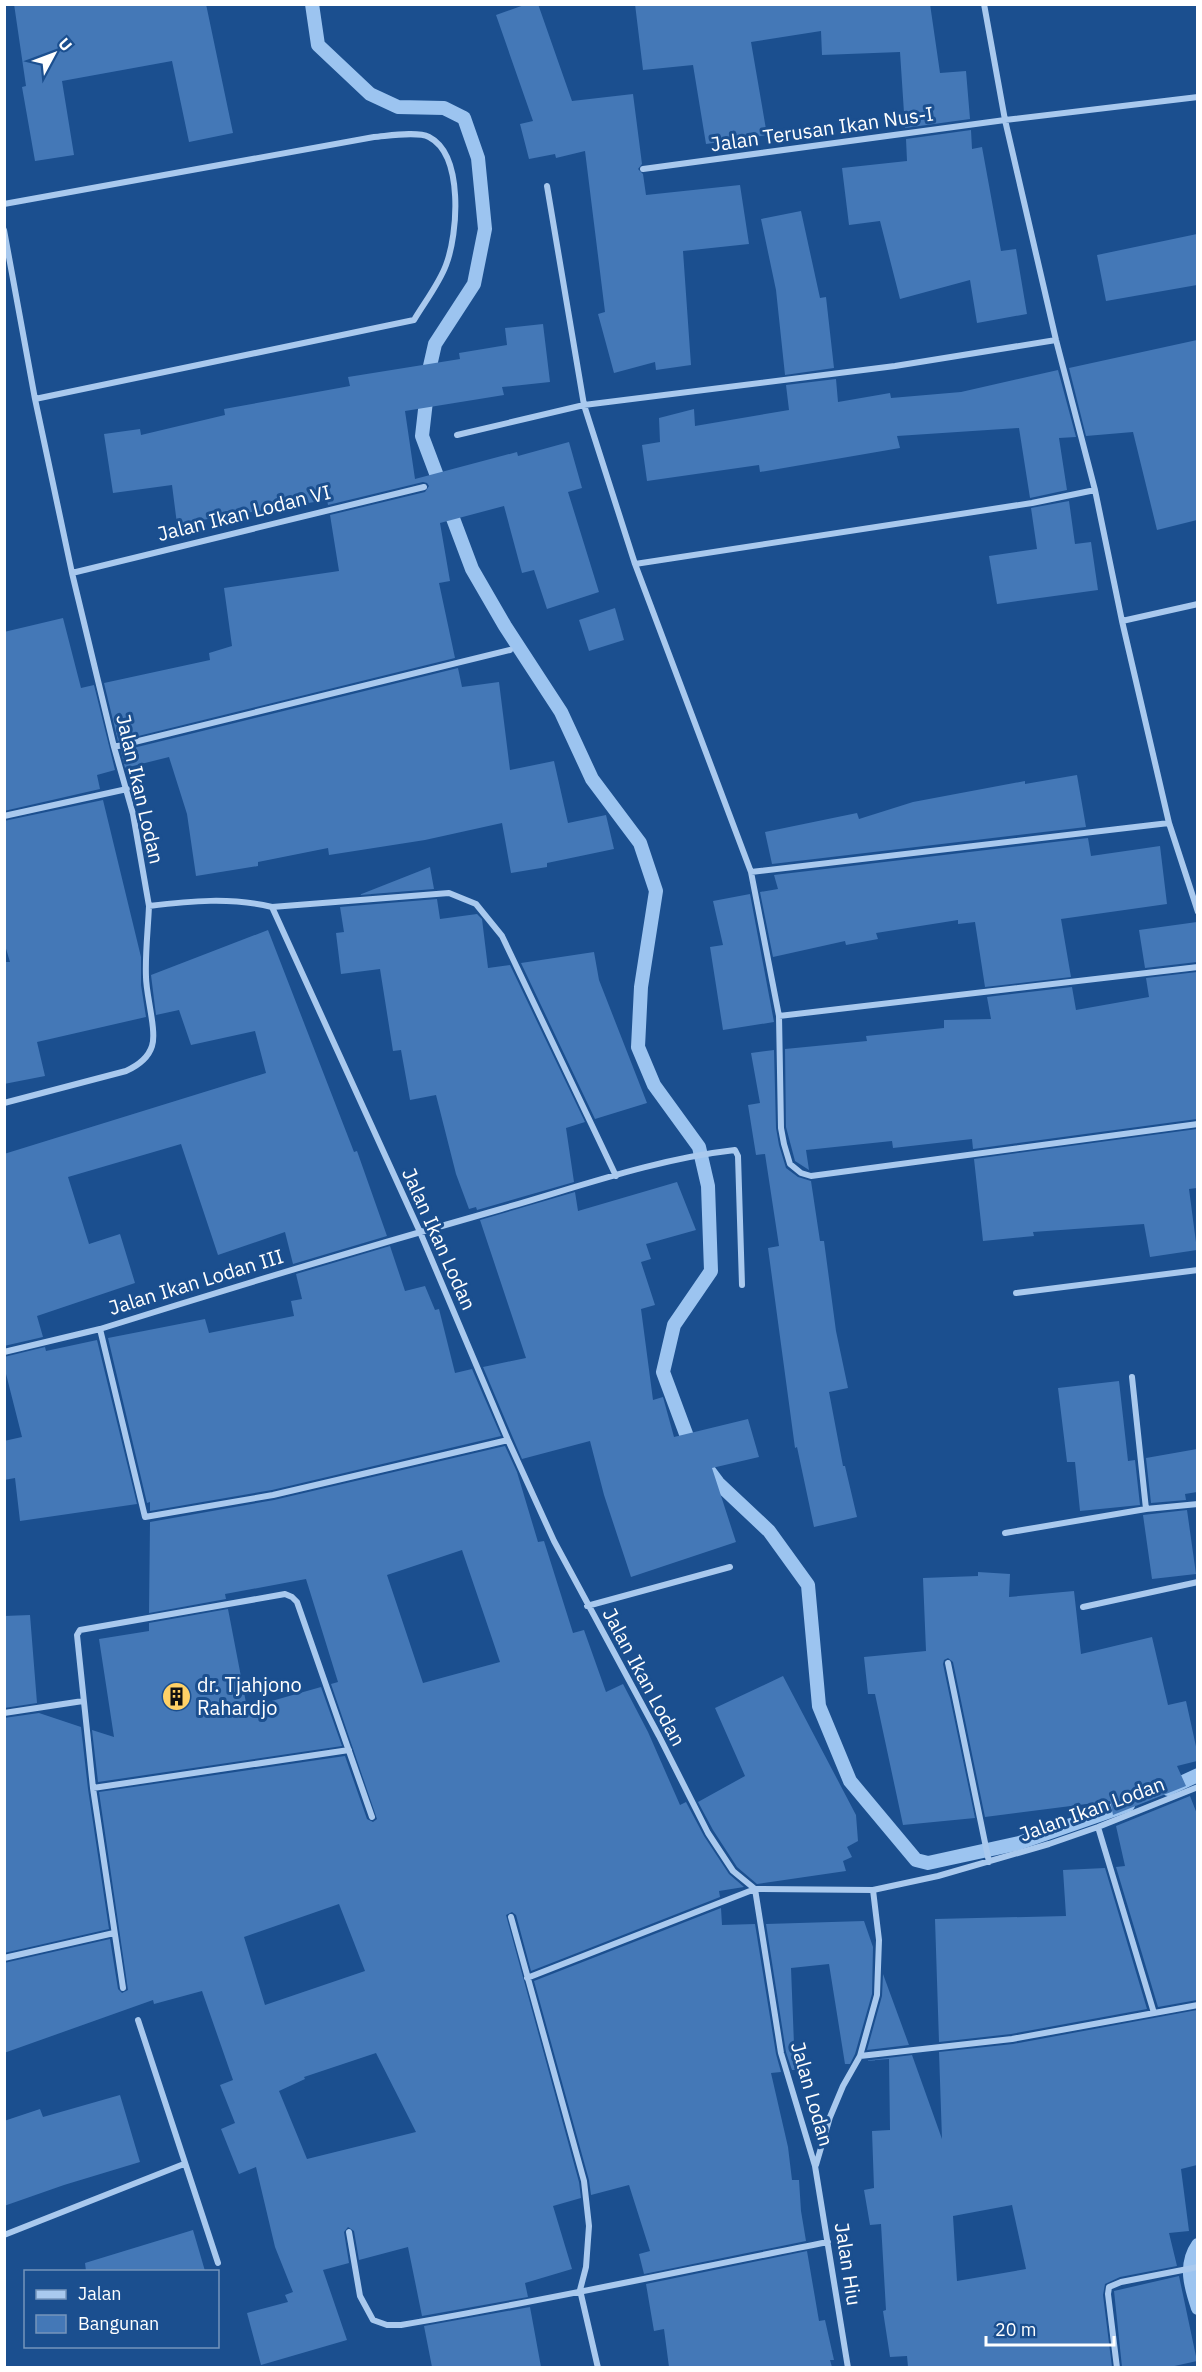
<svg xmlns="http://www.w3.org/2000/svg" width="1202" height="2372" font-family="'IBM Plex Sans',sans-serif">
  <rect width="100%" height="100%" fill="#1b4f8f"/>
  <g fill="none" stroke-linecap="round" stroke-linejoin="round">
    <path stroke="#9cc4f0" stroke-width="14" d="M312,4L318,45L370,94L398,107L444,108L464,118L478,158L485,229L474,284L435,344L430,366L422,436L472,569L505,626L561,712L592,779L640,843L656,891L641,987L638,1047L654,1085L699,1147L708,1186L711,1271L674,1325L663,1372L692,1450
      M706,1467L718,1483L769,1531L808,1585L819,1706L850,1781L916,1860L928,1863L1019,1843L1128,1805
      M1168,1789L1198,1775
      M1198,2245C1184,2265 1191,2287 1198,2308"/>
  </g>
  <path fill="#4478b7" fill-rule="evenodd" d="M14,4H206L233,133L189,142L172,61L62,81L74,155L35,161L22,87L26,86Z
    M527,4H538L572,101L633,94L642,164L638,169L643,174L646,195L740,185L749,244L683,251L691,365L656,370L655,362L614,373L598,314L605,312L585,151L556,158L555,154L529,159L520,124L533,121L496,15Z
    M635,4H930L940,73L966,71L970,119L905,128L900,52L822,55L821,31L751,42L767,135L706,144L693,65L643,70Z
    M971,130L972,149L982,147L1001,251L1016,249L1027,314L977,323L970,280L900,299L880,221L849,225L842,168L907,161L906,139Z
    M801,211L820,298L826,297L834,368L785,375L776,290L761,219Z
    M1197,234V285L1106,301L1097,255Z
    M543,324L550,382L502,387L504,395L405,411L415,479L517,452L518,456L569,442L582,488L568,492L599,592L547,609L534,570L522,573L504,506L440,523L450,581L439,583L455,658L118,741L104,683L210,660L209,653L232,646L224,588L339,571L330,515L425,492L429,486L427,483L423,482L328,505L327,500L177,524L172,485L113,493L104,434L140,429L141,435L225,415L224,409L350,386L348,377L460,359L459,353L507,345L505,328Z
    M1197,340V520L1157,530L1133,432L1086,436L1069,368Z
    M1058,370L1076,437L1059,438L1067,490L1030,498L1019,428L897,436L900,448L760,472L759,465L647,481L642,445L660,442L659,418L694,409L695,426L789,410L786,385L836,379L838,402L890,393L891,398L961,392Z
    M1069,501L1075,544L1091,542L1098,590L997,604L989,556L1037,549L1031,508Z
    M615,608L624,640L589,651L579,620Z
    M63,618L81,688L94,685L115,770L97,775L100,789L4,811V632Z
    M458,668L462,687L499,682L510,770L554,761L568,823L606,815L614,849L547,863V867L511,873L502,823L425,840L329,855L328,848L258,862V866L196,876L187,814L169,757L125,768L121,751Z
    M1077,775L1086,827L772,864L765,832L857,813L859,819L913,802L1025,781V784Z
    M103,800L141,957V985L146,1017L37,1042L45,1076L4,1084V962H10L4,942V821Z
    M1088,838L1091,856L1160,846L1167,904L1061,919L1071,977L985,987L975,922L958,924V920L876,933L878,939L846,945L845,941L773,957L760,892L778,889L774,875Z
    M430,867L434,889L359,895Z
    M750,894L774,1022L723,1030L710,947L723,945L713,901Z
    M437,899L440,919L477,914L482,919L488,968L510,965L585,1122L566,1128L574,1182L477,1210L476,1207L469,1209L456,1174L436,1095L410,1100L401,1050L393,1051L380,969L341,974L336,933L344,932L340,907Z
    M1197,922V962L1145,968L1139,930Z
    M268,930L354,1152L357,1151L387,1236L293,1264L285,1232L218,1255L181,1144L68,1177L89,1244L120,1234L135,1283L37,1316L43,1337L4,1346V1154L266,1073L255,1031L191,1045L179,1010L156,1015L151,975Z
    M594,952L599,980L647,1103L595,1119L521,963Z
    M1197,972V1119L973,1149L972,1139L893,1148L892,1141L806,1150L809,1170L795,1161L786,1127L785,1049L867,1041L866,1036L944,1028V1020L991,1019L987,997L1072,987L1076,1010L1149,997L1146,978Z
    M774,1050L776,1128L779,1145L786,1168L798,1177L811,1181L820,1241H824L836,1331L848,1388L829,1392L843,1466H845L857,1517L814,1527L797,1447L795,1448L768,1248L779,1246L765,1154L756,1155L748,1105L760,1103L751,1053Z
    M1197,1129V1188L1189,1189L1197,1250L1150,1257L1144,1224L1033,1232L1034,1236L983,1241L974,1159Z
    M677,1182L696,1230L646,1244L651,1259L641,1262L655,1305L641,1309L653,1400L663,1397L674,1437L748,1419L759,1457L712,1468L736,1542L631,1577L604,1495L590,1441L522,1459L513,1438L483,1367L526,1358L480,1220L575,1192L578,1211Z
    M390,1246L405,1291L425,1286L435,1310L439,1309L455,1373L472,1369L501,1436L272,1490L150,1511V1502L147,1503L108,1338L205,1319L209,1333L294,1316L291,1301L302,1299L296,1274Z
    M97,1340L137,1504L20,1521L15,1478L4,1480V1441L22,1437L4,1366V1357L45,1347L46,1351Z
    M1119,1381L1128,1461L1135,1460L1140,1505L1080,1511L1075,1462H1067L1058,1388Z
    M505,1446L517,1472L538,1542L544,1541L573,1633L584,1630L606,1692L623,1684L648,1732L680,1805L686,1802L704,1836L729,1874L744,1887L719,1891L720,1897L531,1971L516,1915L512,1912L506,1915L579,2182L581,2198L553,2206L572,2269L525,2283L528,2297L422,2316L408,2247L359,2260L354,2231L348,2227L344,2232L349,2263L323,2270L347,2340L261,2365L247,2313L288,2302L285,2295L293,2292L275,2247L256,2167L239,2174L221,2129L235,2123L220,2085L233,2080L202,1991L154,2004L153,2000L4,2053V1963L110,1939L118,1989L122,1993L128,1990L99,1792L345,1756L367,1819L373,1822L377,1819L331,1684L338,1682L306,1579L225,1594L226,1599L149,1613L150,1522L274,1500ZM462,1550L500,1662L423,1683L387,1575ZM339,1904L365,1971L265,2005L244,1937ZM376,2053L416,2132L307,2159L279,2091L305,2079L304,2077Z
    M1197,1449V1492L1185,1494L1186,1500L1151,1503L1146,1458Z
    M1187,1510L1196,1574L1152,1579L1143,1515Z
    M978,1572L1010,1574L1009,1597L1074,1591L1081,1654L1152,1637L1168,1705L1186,1701L1197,1751V1761L1177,1766L1186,1786L1113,1815L1110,1801L985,1817L953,1662L948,1658L944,1660L943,1664L975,1818L903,1825L875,1694H868L864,1657L926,1651L923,1578L978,1576Z
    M228,1609L247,1708L321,1687L342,1746L98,1782L92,1730L114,1737L99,1639L149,1631V1623Z
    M30,1615L37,1703L4,1708V1616Z
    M783,1676L856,1815L858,1841L847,1847L852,1857L843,1861L846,1871L757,1884L737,1867L713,1830L698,1802L745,1776L715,1708Z
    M39,1713L81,1727L88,1789L109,1929L4,1953V1718Z
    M1190,1796L1197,1814V2000L1158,2007L1116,1867L1125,1866L1116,1826Z
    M1105,1868L1147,2009L1011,2034L939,2042L935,1919L1066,1916L1063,1870Z
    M721,1908L722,1925L755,1924L776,2054L781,2072L771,2073L788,2147L792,2180H799L801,2211L806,2241L644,2274L639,2254L650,2251L629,2185L591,2195L589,2180L534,1981Z
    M864,1921L873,1947L872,1994L855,2054L850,2064H845L829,1964L791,1968L795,2070H792L786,2052L766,1924Z
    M883,1974L909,2045L867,2050L882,1996Z
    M1197,2010V2165L1181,2169L1189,2231L1169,2233L1177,2266L1120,2277L1105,2284L1103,2295L1112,2367H908L907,2356L890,2357L883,2311L886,2310L881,2224L870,2225L864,2190L874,2188L872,2131L890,2130L889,2059L863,2061L912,2055L942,2139L939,2052L1013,2044ZM1012,2205L1026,2269L957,2281L953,2216Z
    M120,2095L140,2162L64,2185L4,2206V2121L40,2109L43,2117Z
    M193,2230L205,2271H86L85,2263Z
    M807,2251L819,2321L825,2320L834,2360H830L832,2367H669L664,2329L654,2331L646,2284Z
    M1179,2276L1197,2361L1170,2367H1122L1114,2291Z
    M530,2307L541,2367H432L424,2326Z"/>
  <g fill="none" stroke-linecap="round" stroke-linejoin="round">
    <path stroke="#a9c9ee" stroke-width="6" d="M984,4L1005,120L1056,340L1095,490L1122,621L1169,823L1198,912
      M643,169L1005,120L1198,97
      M547,186L584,405L635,564L751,872L779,1016L781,1128L784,1144L790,1164L801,1173L811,1176L1198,1124
      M4,204L374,137C388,136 417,131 429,137C464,155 458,234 446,265C439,284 424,303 414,320L35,399
      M4,230L35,399L72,573L114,747L133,814L149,906C190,901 231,897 272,907L420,1232L508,1440L554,1541L659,1736L708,1833L733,1871L755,1889L873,1890L938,1876L1049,1844L1098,1827L1198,1787
      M457,435L584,405L895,366L1056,340
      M635,564L1032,503L1095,490
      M72,573L424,487
      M1122,621L1198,604
      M114,747L510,650
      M4,816L127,789
      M751,872L1169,823
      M272,907L449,893L476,904L502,936L616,1176
      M779,1016L1198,967
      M4,1103L126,1071C137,1066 148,1059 152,1046C157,1031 146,995 146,977C145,954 148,930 149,906
      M1016,1293L1198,1270
      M4,1352L100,1329
      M1132,1377L1146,1509
      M508,1440L273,1495L145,1517L100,1329C233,1287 367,1247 501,1209C578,1187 655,1159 735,1150L738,1156L742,1285
      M1005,1533L1146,1509L1198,1504
      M587,1606L730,1567
      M1083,1607L1198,1582
      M948,1663L989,1862
      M4,1713L83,1701
      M93,1788L349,1750
      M1098,1827L1154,2013
      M511,1917L584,2181L589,2226L586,2267L580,2290L598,2368
      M4,1958L114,1933
      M527,1978L755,1889L781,2053L815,2166L848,2368
      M123,1988L93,1788L77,1635L80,1630L285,1594L292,1597L297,1602L372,1817
      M138,2020L218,2263
      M860,2056L1012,2039L1198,2005
      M816,2165L830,2117L843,2086L860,2056L877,1995L879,1940L873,1890
      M349,2232L360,2296L373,2320L387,2325H401C544,2301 685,2270 828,2242
      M4,2235L184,2164
      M1117,2368L1108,2294L1109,2287L1121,2282L1198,2267"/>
  </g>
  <defs>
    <symbol id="building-disc" viewBox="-11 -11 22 22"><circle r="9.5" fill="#ffd166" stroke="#1b4f8f"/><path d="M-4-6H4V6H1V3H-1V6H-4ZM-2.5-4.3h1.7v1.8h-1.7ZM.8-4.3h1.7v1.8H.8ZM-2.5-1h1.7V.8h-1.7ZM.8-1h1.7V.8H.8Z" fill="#111"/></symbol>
  </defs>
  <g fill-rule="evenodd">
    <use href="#building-disc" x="160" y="1680" width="33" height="33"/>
  </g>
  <g text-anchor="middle" stroke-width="6" stroke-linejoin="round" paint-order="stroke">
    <g font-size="20" fill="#fff" stroke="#1b4f8f">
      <text transform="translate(822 129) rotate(-8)" y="7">Jalan Terusan Ikan Nus-I</text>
      <text transform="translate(244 513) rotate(-14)" y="7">Jalan Ikan Lodan VI</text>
      <text transform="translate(140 789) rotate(77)" y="7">Jalan Ikan Lodan</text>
      <text transform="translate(439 1239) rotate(66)" y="7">Jalan Ikan Lodan</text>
      <text transform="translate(196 1282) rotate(-17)" y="7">Jalan Ikan Lodan III</text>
      <text transform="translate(644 1677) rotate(62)" y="7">Jalan Ikan Lodan</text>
      <text transform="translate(1092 1809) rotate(-20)" y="7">Jalan Ikan Lodan</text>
      <text transform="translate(812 2094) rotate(74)" y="7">Jalan Lodan</text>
      <text transform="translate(848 2264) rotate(81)" y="7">Jalan Hiu</text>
    </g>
    <g font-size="20" fill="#fff" stroke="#1b4f8f" text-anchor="start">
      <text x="197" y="1692">dr. Tjahjono<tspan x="197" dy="23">Rahardjo</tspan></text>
    </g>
  </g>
  <rect width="1202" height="2372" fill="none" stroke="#ffffff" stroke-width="12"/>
  <rect x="24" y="2270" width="195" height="78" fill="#1b4f8f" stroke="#7695bc" stroke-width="1.5"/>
  <rect x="36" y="2290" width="30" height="9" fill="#a9c9ee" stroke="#7695bc" stroke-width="1.5"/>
  <text x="78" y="2300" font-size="18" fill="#ffffff">Jalan</text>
  <rect x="36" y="2315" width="30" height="18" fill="#4478b7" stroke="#7695bc" stroke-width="1.5"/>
  <text x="78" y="2330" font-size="18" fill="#ffffff">Bangunan</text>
  <g transform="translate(54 54) rotate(49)" stroke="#1b4f8f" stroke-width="4.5" paint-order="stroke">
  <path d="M0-4.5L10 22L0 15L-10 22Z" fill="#ffffff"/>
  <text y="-9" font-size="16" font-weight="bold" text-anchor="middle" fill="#ffffff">U</text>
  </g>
  <path d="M986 2336v9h128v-9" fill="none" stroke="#ffffff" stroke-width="3"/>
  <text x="995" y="2336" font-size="18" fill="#ffffff" stroke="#1b4f8f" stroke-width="4.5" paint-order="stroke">20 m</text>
</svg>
